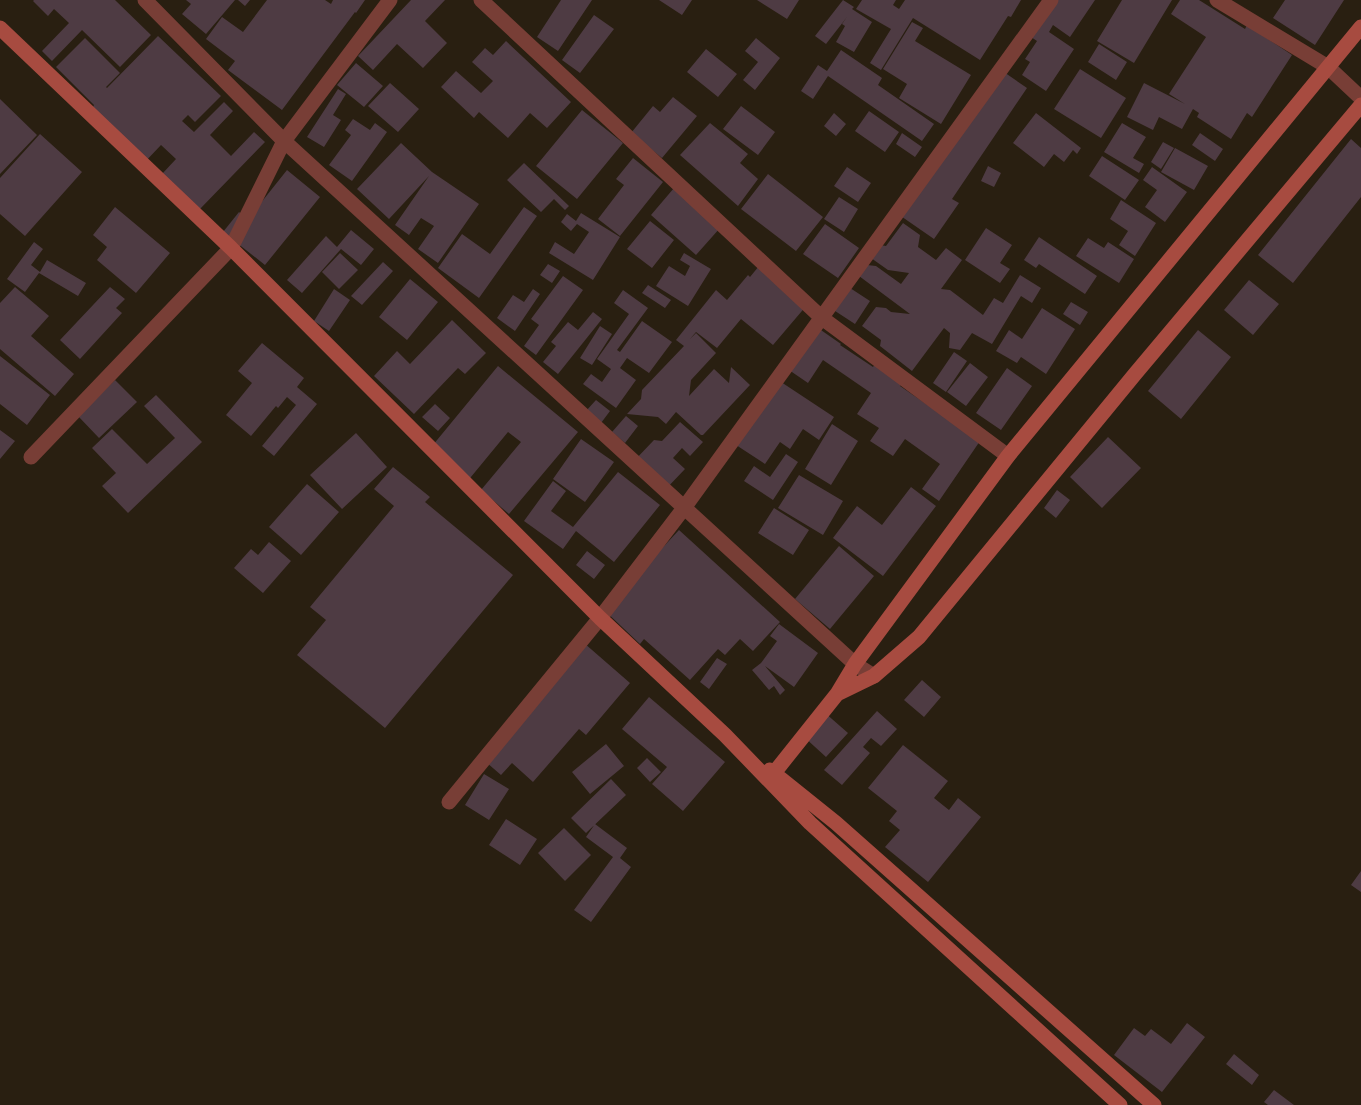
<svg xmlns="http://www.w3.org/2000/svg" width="1361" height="1105" font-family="'IBM Plex Sans',sans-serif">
  <rect width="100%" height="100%" fill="#291f11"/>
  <path fill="#4e3b43" d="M34,0H115L151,35L120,67L82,30L52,61L42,51L69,23L54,9L48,16L33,1Z
    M186,0H235L206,34L182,14L191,4Z
    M238,0H250L245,6Z
    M267,0H325L331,4L333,0H365L356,13L355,12L282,110L228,70L235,61L206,39L222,17L243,32Z
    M411,0H445L425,21L447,43L423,68L397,44L373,70L358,56Z
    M561,0H592L558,51L537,37Z
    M659,0H692L682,15Z
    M757,0H799L787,19Z
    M843,0L854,7L852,9L872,22L854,52L836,42L845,26L842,24L847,17L826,44L815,36Z
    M862,0H896L893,5L899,9L905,0H1021L1011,17L1008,16L980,60L913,18L881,70L870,63L891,29L856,9Z
    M1047,0H1095L1070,37L1053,25L1049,32L1074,49L1046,91L1022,75L1030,62L1025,59L1037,41L1025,33Z
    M1122,0H1172L1134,63L1097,41Z
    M1180,0H1199L1245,29L1247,25L1292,55L1252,117L1247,113L1231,139L1197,117L1199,113L1193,109L1182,129L1159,117L1153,130L1127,117L1144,83L1185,104L1169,94L1206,37L1171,14Z
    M1285,0H1344L1315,45L1273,18Z
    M594,15L614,29L580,73L562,60Z
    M912,22L923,28L915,41L971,75L941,124L899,98L907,84L883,69Z
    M158,36L221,96L195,122L188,115L182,121L194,132L224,102L233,111L210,135L231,156L254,132L265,142L199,210L162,174L176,159L161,145L143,164L93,107L94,105L56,67L85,38L120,73L106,87L107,88Z
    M756,38L780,58L755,90L743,80L758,62L745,51Z
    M506,41L571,102L547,128L530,113L508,138L479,112L474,118L441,87L456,71L481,93L493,81L472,62L485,48L493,55Z
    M1099,44L1127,62L1116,80L1088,62Z
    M706,49L737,74L718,97L687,72Z
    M841,50L882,78L878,85L934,124L922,141L828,76L813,99L801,91L818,65L827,71Z
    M356,63L383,86L364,107L337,85Z
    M1080,69L1126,98L1101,138L1054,109Z
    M1001,70L1027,88L952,199L959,203L934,239L895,212Z
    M390,83L419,109L398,132L368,106Z
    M338,89L346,94L333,115L341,120L324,147L307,137Z
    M673,97L697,116L662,158L631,133L653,106L660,112Z
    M0,99L37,135L0,174Z
    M741,106L775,132L758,155L723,129Z
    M582,110L623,143L577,199L536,166Z
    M869,111L899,132L885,152L855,131Z
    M834,113L846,124L836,136L824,126Z
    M1036,113L1081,148L1077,154L1073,150L1064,162L1054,154L1044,167L1013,143Z
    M353,119L370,130L375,123L387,132L352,181L329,165L351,135L345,130Z
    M710,123L748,154L740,163L758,179L738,206L680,155Z
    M1122,123L1146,137L1133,158L1144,164L1139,173L1104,152Z
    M902,133L922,147L915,157L896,144Z
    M1200,133L1223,149L1215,161L1192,145Z
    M40,134L82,172L25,236L0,214V178Z
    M1351,139L1361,148V197L1293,283L1258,255Z
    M1163,142L1174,148L1161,169L1151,162Z
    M401,143L432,172L479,204L438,263L418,249L434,226L421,218L409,235L395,225L429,176L389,219L357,189Z
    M1175,148L1208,166L1194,190L1161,172Z
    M1102,156L1139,180L1125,200L1089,176Z
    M633,158L663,182L620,236L598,219L624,185L616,179Z
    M524,163L569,206L565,210L554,199L541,212L507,180Z
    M988,166L1001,173L994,187L981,181Z
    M847,167L871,183L858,202L834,186Z
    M1152,167L1187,192L1165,222L1145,207L1157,190L1143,180Z
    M287,170L320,197L265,265L223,232L239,212L248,219Z
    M768,174L823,217L796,251L741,209Z
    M674,188L720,228L696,255L651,215Z
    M839,197L858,209L844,232L824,219Z
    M1121,200L1156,223L1135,256L1119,245L1128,231L1110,219Z
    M115,207L170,253L136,293L97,260L107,247L93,235Z
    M524,207L537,216L479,298L438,268L462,234L490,254Z
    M581,213L620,237L593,280L549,253L555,242L574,254L589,232L577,224L571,231L561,222L567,214L576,221Z
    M650,221L674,240L652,268L627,249Z
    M903,223L920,235L918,247L936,260L946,248L962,260L941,289L950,290L983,315L994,298L1003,303L1020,275L1041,288L1032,303L1021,296L992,344L972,333L960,350L949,348L950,333L944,328L912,371L880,346L881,340L862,326L876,307L886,308L891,312L910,314L859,276L867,265L876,266L901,284L909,273L888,270L871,258L880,245L886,246Z
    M825,224L859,248L838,278L803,254Z
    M986,228L1012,245L1000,263L1010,269L1000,283L965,260Z
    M351,230L374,249L361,265L341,249L302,293L287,280L326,236L337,247Z
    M1039,237L1097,276L1085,294L1039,264L1036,268L1024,260Z
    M1088,238L1104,248L1108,242L1134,259L1119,283L1076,256Z
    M34,242L43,249L31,265L40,272L47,260L86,283L78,296L39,273L25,292L7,279Z
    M340,253L358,270L339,289L322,272Z
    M684,253L711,269L688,306L656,286L669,266L685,276L690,266L680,260Z
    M383,262L393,271L362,305L351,296Z
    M548,264L560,271L552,283L540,275Z
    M759,266L807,305L773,345L741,319L717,348L696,332L690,339L696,333L716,353L691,380L689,396L714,369L729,383L731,367L750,385L703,435H701L676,412L666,424L658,417L627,414L641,399L642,390L684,346L676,340L716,290L727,300L748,275L750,277Z
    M563,276L583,290L536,355L524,346L539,325L531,319Z
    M410,279L438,302L407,340L379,317Z
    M1249,280L1279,304L1253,335L1224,310Z
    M648,285L671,300L665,308L642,293Z
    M847,286L870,301L855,324L832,309Z
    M15,287L49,316L31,336L74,374L55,396L0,349V303Z
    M110,287L125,299L116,308L122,313L80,359L60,340Z
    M334,289L350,300L329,331L314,321Z
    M533,289L540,294L515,331L497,318L513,295L524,302Z
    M623,290L648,308L617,350L620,352L642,321L672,342L649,373L627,358L620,368L636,380L616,408L583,384L591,374L602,382L611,369L597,359L629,314L614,303Z
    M1071,302L1088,312L1080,325L1063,314Z
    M1042,308L1075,329L1046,374L1021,357L1017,363L996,351L1009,330L1022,339Z
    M593,312L602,319L558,374L543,362L556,346L551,342L568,322L578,330Z
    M452,320L486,353L465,374L458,368L414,414L374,376L397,351L410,364Z
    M600,326L612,334L592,365L580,358Z
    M818,328L841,344L840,345L873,367L878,360L905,379L900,386L980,441L939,501L922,489L940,464L905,439L893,456L870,441L879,428L857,414L871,393L823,360L808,383L789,370Z
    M1198,330L1231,357L1181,419L1148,391Z
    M262,343L304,378L297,387L317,404L274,456L262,446L296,405L287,397L278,408L276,406L251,436L226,415L252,383L238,371Z
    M954,352L967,361L946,392L933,383Z
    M0,356L50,395L27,425L0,404Z
    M970,363L988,377L966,406L947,392Z
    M498,366L578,432L509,514L481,490L521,442L508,432L466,483L428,451Z
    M1007,368L1032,386L1001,430L976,413Z
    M775,378L834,417L819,440L803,429L790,449L780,442L765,464L733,443Z
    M115,380L137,402L99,438L78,416Z
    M156,395L202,442L128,513L102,486L116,473L92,448L112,429L147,464L175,438L144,406Z
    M596,400L610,411L601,423L586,411Z
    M435,404L450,418L438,431L422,417Z
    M626,416L638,426L625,443L612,432Z
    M680,422L703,442L690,456L682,448L673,458L685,469L664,491L633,462L654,440L662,441Z
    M832,424L858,441L831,485L805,469Z
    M0,430L15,441L0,459Z
    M356,433L387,467L342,509L310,475Z
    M1108,437L1141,468L1102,508L1070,477Z
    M581,439L614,462L585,502L553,479Z
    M786,454L798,462L773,500L744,481L754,466L770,477Z
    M393,467L430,497L425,502L513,575L385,728L297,655L326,620L310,607L394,506L374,489Z
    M618,472L660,505L614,562L576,531L563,549L524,521L553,481L566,491L551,511L573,527Z
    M799,475L843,501L823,535L778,508Z
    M307,484L339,512L301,555L269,527Z
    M911,487L936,506L883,576L833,538L857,506L882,525Z
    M1057,490L1070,500L1056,518L1044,508Z
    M774,508L809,530L793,555L758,533Z
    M679,530L780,622L753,651L740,639L725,655L718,649L690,680L644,639L640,644L602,608L628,585Z
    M269,542L291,561L263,593L234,568L251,549L258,555Z
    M839,546L874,576L830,629L795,599Z
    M587,551L605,565L594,579L576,565Z
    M779,624L818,653L794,687L765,666L785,690L780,695L774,686L769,690L752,670L761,663L777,641L770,636Z
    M584,643L630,683L586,735L579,729L533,782L512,763L501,775L479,756Z
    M717,658L727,664L709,689L700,682Z
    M922,680L941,697L924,717L904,700Z
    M649,697L725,762L683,811L652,784L667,767L622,729Z
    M877,711L897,729L881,746L871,738L863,747L870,753L842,785L824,770Z
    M824,712L848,733L826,757L803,736Z
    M606,744L624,766L590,794L572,772Z
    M903,745L948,781L934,798L949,810L958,798L981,817L928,882L885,847L900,830L889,821L897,811L868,788Z
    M647,758L661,772L650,782L637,768Z
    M484,774L509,789L489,820L465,805Z
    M611,779L626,795L586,833L571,818Z
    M506,819L537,839L520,865L489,845Z
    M595,824L627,848L620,858L631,867L591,922L574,910L613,857L586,837Z
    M564,828L591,855L565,881L538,853Z
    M1361,871V892L1351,885Z
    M1187,1023L1205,1037L1162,1092L1114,1055L1134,1028L1145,1036L1151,1029L1171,1044Z
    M1234,1054L1259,1075L1252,1085L1226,1064Z
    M1274,1090L1294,1105H1268L1264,1102Z"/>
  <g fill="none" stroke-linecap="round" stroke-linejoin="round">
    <path stroke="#783e36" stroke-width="15" d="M145,0L284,141L855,664L874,676
      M481,0L822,318L1008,456
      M1217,0L1328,67L1361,98
      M31,457L231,248L284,141L390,0
      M449,802L600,618L684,508L1051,0"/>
    <path stroke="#a74b40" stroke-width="15" d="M1361,27L1008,456L855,664L837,694L874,676L919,637L1135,374L1361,105
      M0,28L231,248L600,618L725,735L810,823L1120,1105
      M770,770L836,823L1154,1105
      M769,780L774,773L837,694"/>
  </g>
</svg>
